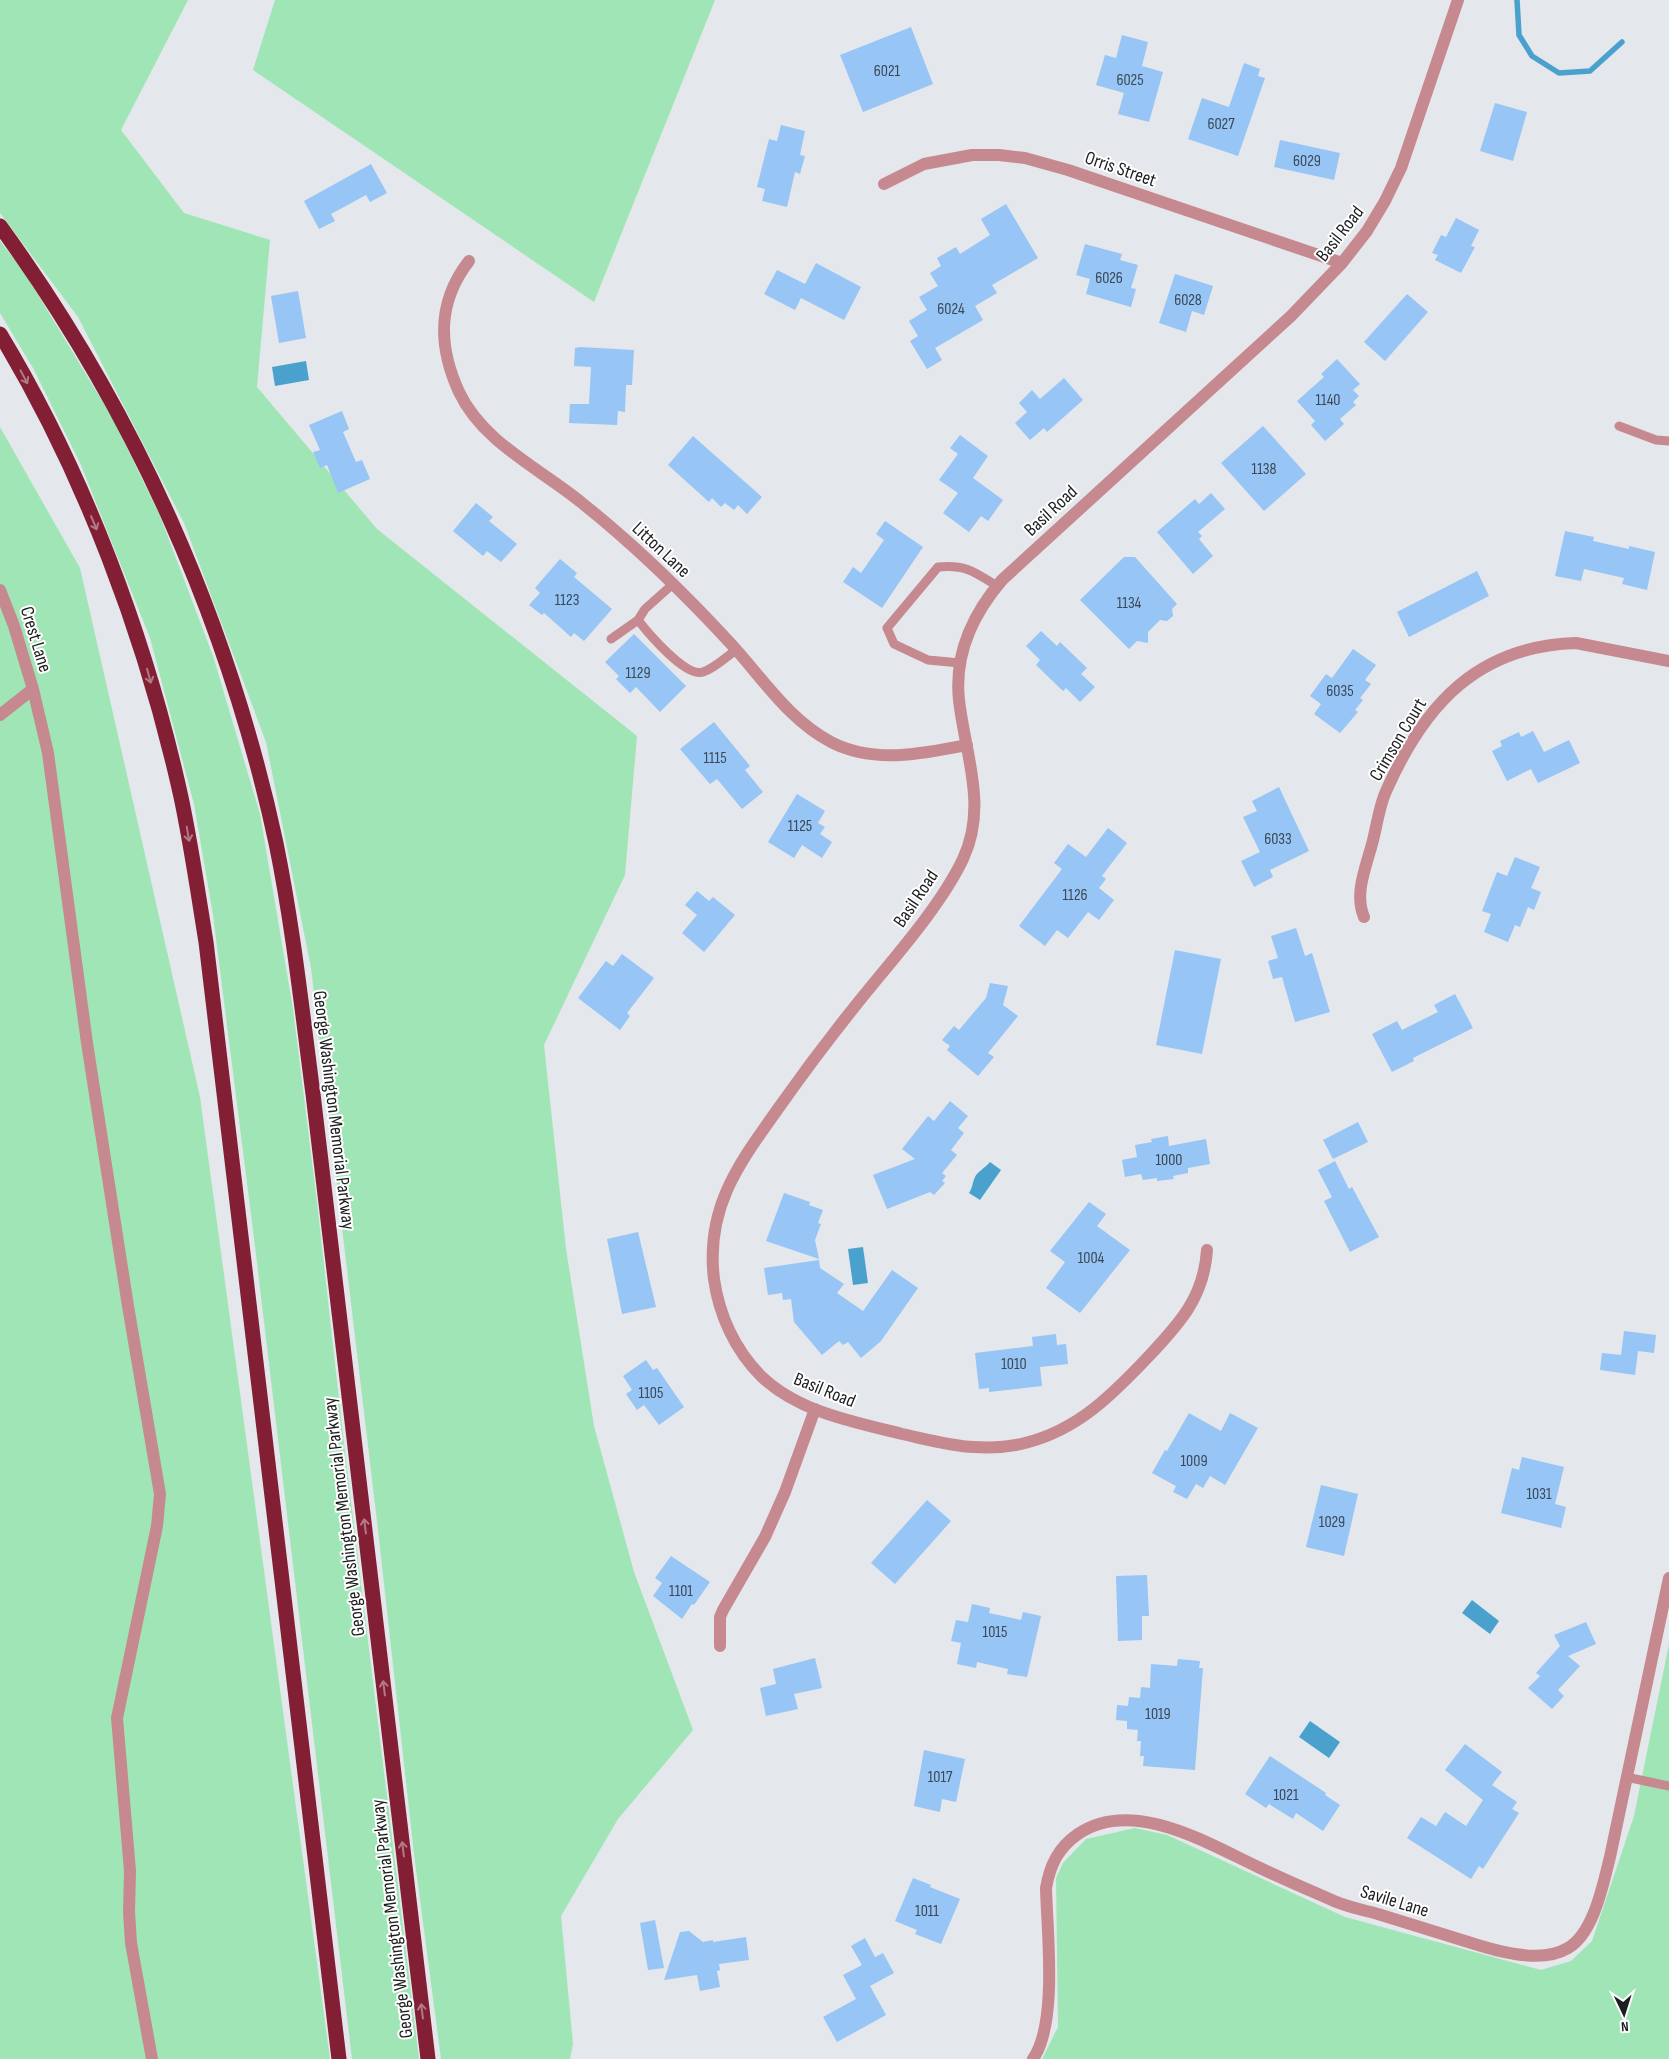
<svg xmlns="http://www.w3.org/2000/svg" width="1669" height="2059" font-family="'Sofia Sans Condensed',sans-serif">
  <rect width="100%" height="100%" fill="#e4e7eb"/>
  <path fill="#a0e5b6" d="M0,0H188L121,130L184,213L270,240L257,387L377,529L637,736L625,875L544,1045L566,1249L594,1426L634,1572L693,1730L618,1819L561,1916L573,2044L570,2059H441L414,1854L377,1521L311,968L266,742L184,523L78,317L0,213Z
    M275,0H715L594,302L253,70Z
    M0,241L23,270L113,419L160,516L213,656L260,814L293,1009L317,1202L344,1444L419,2059H352L254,1238L213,915L194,804L150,638L81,465L33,368L0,313Z
    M0,427L80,568L200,1097L330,2059H0Z
    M1669,1644V2059H1042L1058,2027L1056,1878L1063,1863L1086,1839L1135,1828L1167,1835L1345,1917L1541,1970L1571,1961L1592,1941L1634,1816Z"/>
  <path fill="#4ba1ce" d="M306,361L309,380L275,386L272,367Z
    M990,1162L1001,1170L980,1200L969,1193C973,1187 972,1183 975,1177C977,1172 985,1168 990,1162Z
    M863,1247L868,1283L853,1285L848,1249Z
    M1472,1600L1499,1621L1490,1634L1462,1613Z
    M1310,1721L1340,1742L1329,1758L1299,1737Z"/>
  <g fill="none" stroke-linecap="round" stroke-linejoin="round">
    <path stroke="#4ba1ce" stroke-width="5.5" d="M1517,0L1519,35L1532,56L1559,73L1590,71L1622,42"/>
  </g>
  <path fill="#96c5f6" d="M911,27L933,84L863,112L840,55Z
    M1122,35L1148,42L1142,66L1163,72L1149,122L1118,114L1124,93L1096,85L1105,55L1116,58Z
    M1244,63L1260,69L1258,76L1265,78L1238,156L1188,139L1202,98L1229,107Z
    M1495,103L1527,112L1513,161L1480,151Z
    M781,125L805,131L800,155L805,156L800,174L795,172L787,207L762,201L765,189L757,187L769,139L777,141Z
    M1280,140L1340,153L1334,180L1274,167Z
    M371,164L387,193L370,202L366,195L331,214L335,221L319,229L304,201Z
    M1006,204L1038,258L992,285L997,293L975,306L983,320L935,348L942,360L927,369L910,341L918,336L909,321L927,310L919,297L938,286L930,273L941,266L937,258L956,247L960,254L990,235L981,219Z
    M1456,218L1479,230L1471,246L1475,247L1461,273L1435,260L1438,255L1432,253L1441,235L1446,237Z
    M1085,244L1122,254L1120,260L1138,265L1131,288L1136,289L1131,307L1086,294L1090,279L1076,275Z
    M816,263L861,287L844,320L801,298L795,310L764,294L777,270L805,284Z
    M1175,274L1213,286L1204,315L1192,311L1186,332L1159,323Z
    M298,291L306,338L279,343L271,296Z
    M1407,294L1428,312L1385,361L1364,342Z
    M580,347L634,350L632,385H626L625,412L618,411L617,425L569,423L570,404H589L591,367L574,366L575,348Z
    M1337,359L1360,384L1353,390L1359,396L1353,402L1356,405L1340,419L1344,424L1325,441L1311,425L1315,421L1297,401L1324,377L1321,374Z
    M1064,378L1083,400L1047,432L1044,428L1030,440L1015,423L1027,412L1019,403L1032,390L1040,399Z
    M342,411L349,429L343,432L356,462L362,460L370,479L338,493L327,465L320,468L313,452L320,450L309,425Z
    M1263,426L1306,474L1264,511L1221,463Z
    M960,435L988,456L973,478L1003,500L988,521L981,516L969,532L943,513L958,493L939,480L958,454L950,448Z
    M693,436L762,497L747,514L738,505L734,510L725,503L721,507L712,498L709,502L668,465Z
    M1211,493L1225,509L1198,532L1202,536L1199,539L1213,556L1193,574L1157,532L1195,499L1199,504Z
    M476,503L493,517L489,521L517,544L501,562L487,551L483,556L453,531Z
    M885,521L923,547L882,608L843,582L853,567L861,573L884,540L876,534Z
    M1565,531L1594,537L1593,541L1629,549V546L1655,552L1647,590L1622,584L1624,578L1584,569L1581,581L1555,576Z
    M1124,557H1135L1177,604L1172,609L1173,616L1167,621L1160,620L1148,632V643L1137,641L1129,649L1080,600Z
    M560,559L577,573L574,577L612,609L584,641L574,633L571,637L544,613L542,615L529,605L540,593L535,588Z
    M1477,571L1489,596L1409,637L1397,612Z
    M1041,631L1057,646L1060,642L1087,668L1081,674L1095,687L1080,702L1066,688L1063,691L1036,665L1040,660L1026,646Z
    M634,634L686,686L660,712L636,687L630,693L616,679L619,676L605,662Z
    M1353,649L1376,665L1365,680L1371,684L1360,698L1363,700L1355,710L1358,712L1340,733L1314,714L1321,704L1310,696L1326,674L1332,678Z
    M714,722L750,766L745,770L763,792L742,809L717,779L710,784L680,749Z
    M1533,731L1544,752L1569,740L1580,763L1538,783L1531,769L1507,781L1492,751L1502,746L1500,741L1519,732L1521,737Z
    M1279,787L1309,851L1270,870L1273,877L1254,887L1241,861L1260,852L1243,817L1257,811L1252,801Z
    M797,794L825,811L818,823L825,827L820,834L832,842L822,858L802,845L794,858L768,842Z
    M1108,828L1127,843L1102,876L1106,879L1099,888L1114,900L1099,920L1088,912L1068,938L1057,930L1045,946L1019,926L1062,869L1054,863L1068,844L1086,857Z
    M1515,857L1540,867L1531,888L1541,892L1534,910L1528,907L1520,927L1515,925L1508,942L1484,932L1491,914L1482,911L1497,872L1507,876Z
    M697,891L709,901L713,897L735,915L704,952L682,933L697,915L685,905Z
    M1296,928L1305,956L1312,953L1330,1012L1295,1022L1282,977L1273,979L1268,961L1278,958L1271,936Z
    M1175,950L1221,959L1202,1054L1156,1045Z
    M622,954L654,978L627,1013L630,1016L620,1030L578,998L606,961L613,966Z
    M990,983L1008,986L1003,1005L1018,1016L988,1053L994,1057L978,1076L947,1050L950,1046L942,1040L954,1026L959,1030L986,998Z
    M1455,994L1473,1028L1413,1058L1414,1061L1392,1072L1372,1034L1397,1021L1402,1030L1438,1012L1434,1005Z
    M950,1101L968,1116L958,1128L964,1133L951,1150L957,1155L942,1173L946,1176L942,1181L945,1183L934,1195L930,1192L887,1209L873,1175L915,1159L902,1149L928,1116L934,1121Z
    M1358,1122L1368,1142L1333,1159L1323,1140Z
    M1168,1136L1169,1146L1206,1139L1210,1164L1188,1168V1173L1173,1176L1174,1179L1157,1181V1178L1143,1180L1141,1174L1125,1177L1122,1160L1137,1157L1135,1145L1152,1142L1151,1139Z
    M1335,1161L1349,1189L1352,1187L1379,1237L1350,1252L1324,1201L1332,1197L1318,1170Z
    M784,1193L810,1202L809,1205L823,1210L818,1223L821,1224L815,1240L819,1259L766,1241Z
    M1089,1202L1106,1214L1097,1226L1130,1250L1080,1313L1046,1288L1065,1262L1050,1251Z
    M638,1232L656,1307L622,1314L607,1239Z
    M819,1260L820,1268L844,1284L837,1293L863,1311L892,1270L918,1288L881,1341L861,1358L848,1342L843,1345L839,1341L822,1355L794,1322L791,1299L783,1300L782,1293L768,1295L764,1268Z
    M1624,1331L1656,1335L1654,1353L1638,1351L1635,1375L1600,1370L1602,1353L1621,1355Z
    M1056,1334L1057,1345L1066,1344L1068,1364L1040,1367L1042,1386L989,1392V1388L979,1389L975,1353L1033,1346L1032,1337Z
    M646,1360L653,1370L657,1368L684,1407L659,1425L644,1405L637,1410L626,1394L632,1390L623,1376Z
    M1189,1413L1221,1431L1230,1413L1258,1428L1225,1485L1210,1476L1203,1488L1196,1484L1187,1499L1173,1492L1176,1486L1152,1473L1165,1450L1167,1451Z
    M1522,1457L1564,1467L1555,1504L1566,1507L1561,1528L1501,1513L1512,1468L1519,1470Z
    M1321,1485L1358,1494L1344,1556L1306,1547Z
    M927,1500L951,1521L895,1584L871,1563Z
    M671,1556L710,1582L694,1605L692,1604L682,1619L653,1596L662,1583L655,1578Z
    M1147,1575L1149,1616H1142V1640L1118,1641L1116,1576Z
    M972,1604L990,1608L989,1613L1021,1620L1023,1612L1041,1616L1027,1677L1007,1674L1008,1669L977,1662L976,1668L957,1664L961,1643L951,1641L956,1620L968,1622Z
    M1586,1622L1596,1644L1568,1656L1580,1666L1558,1690L1564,1696L1552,1709L1528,1688L1540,1676L1536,1673L1560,1646L1554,1635Z
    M815,1658L822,1688L794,1694L798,1709L766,1716L760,1688L776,1684L773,1669Z
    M1178,1659L1200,1661L1199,1668H1203L1195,1770L1143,1766L1144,1756H1140L1141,1741H1137L1138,1730L1127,1729V1721L1116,1720L1117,1705L1128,1706L1129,1697L1140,1698L1141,1687L1150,1688L1151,1664L1177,1666Z
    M1465,1744L1502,1772L1492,1785L1517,1802L1512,1809L1519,1813L1483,1869L1479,1866L1471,1879L1407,1838L1421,1817L1436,1826L1445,1812L1466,1826L1483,1800L1445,1770Z
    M924,1750L965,1759L956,1802L942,1799L940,1812L914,1806Z
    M1270,1756L1326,1793L1325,1795L1340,1805L1323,1831L1296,1813L1293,1819L1269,1804L1266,1808L1245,1794Z
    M913,1878L931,1885L930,1887L960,1899L941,1944L915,1934L917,1930L895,1921Z
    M655,1920L664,1968L648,1970L640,1923Z
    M689,1931L703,1942L713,1940V1942L746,1937L749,1960L719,1964L720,1970L717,1971L720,1987L700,1991L697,1975L664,1980L680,1932Z
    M865,1938L875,1957L883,1953L894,1973L870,1986L886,2015L837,2042L823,2017L856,1999L843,1975L862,1965L851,1946Z"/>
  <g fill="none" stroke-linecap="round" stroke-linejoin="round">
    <path stroke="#c68990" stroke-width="9" d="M1619,426L1656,440L1669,441
      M673,584L645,609L638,620C648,633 686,678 703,672C715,668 726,657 736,650
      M611,639L638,620
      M960,663L928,660L894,644L887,628L938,567C965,564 975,572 997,586
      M1626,1777L1669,1786"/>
    <path stroke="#c68990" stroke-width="12" d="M884,184L924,164L972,155H999L1025,158L1068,170L1342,263
      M469,261C437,302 438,346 459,392C483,443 541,469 582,503C636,546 686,595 732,645C763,679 789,720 831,742C873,764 922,754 967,745
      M0,590L14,626L33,689L48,753L87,1043L128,1306L160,1494L157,1526L117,1718L130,1871L129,1912L131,1943L152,2059
      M0,715L33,689
      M1364,917C1354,894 1366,867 1372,844C1377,826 1379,805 1387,789C1425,704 1478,646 1576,643L1669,661
      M1207,1250C1204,1297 1180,1323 1149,1356C1113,1394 1078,1430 1025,1443C1009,1447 991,1448 974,1447C950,1446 925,1439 902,1434C854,1422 798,1412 761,1376C735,1350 719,1315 714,1279C705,1206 741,1161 780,1106C811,1062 844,1019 878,978C907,943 944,899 963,859C988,806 965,754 959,700C954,654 973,614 1002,580L1291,316L1342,263L1367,231L1385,201L1401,168L1458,0
      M720,1646V1617L723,1610L765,1537L785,1492L815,1409
      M1033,2059C1058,2023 1047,1931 1046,1888C1050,1865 1058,1848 1078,1834C1132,1797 1207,1843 1258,1867C1283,1879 1309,1890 1334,1901C1348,1907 1363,1910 1378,1914C1407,1923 1436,1932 1465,1941C1493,1950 1540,1965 1568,1948C1594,1933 1603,1884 1610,1857L1669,1578"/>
    <path stroke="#821f35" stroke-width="15" d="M0,226C134,410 228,620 276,843C293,926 302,1010 313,1094L428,2059
      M0,334C84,473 146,638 181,797C191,844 198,893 206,942L339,2059"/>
  </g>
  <defs><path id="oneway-shaft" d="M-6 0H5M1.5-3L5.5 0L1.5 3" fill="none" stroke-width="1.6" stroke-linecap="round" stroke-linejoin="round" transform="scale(1.25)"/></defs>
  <g stroke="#b47986">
    <use href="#oneway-shaft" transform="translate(24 377) rotate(62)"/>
    <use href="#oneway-shaft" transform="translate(94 523) rotate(67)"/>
    <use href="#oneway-shaft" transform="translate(149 676) rotate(75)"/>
    <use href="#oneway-shaft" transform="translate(188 834) rotate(80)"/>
    <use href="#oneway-shaft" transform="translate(365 1526) rotate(-97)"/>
    <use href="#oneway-shaft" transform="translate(384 1688) rotate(-97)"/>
    <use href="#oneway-shaft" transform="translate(403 1849) rotate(-97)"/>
    <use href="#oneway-shaft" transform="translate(422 2011) rotate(-97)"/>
  </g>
  <g text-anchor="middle" stroke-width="4" stroke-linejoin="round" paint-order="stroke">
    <g font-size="16" fill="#3b4855">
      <text x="887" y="76">6021</text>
      <text x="1130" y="85">6025</text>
      <text x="1221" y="129">6027</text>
      <text x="1307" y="166">6029</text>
      <text x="1109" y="283">6026</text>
      <text x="1188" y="305">6028</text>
      <text x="951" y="314">6024</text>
      <text x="1328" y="405">1140</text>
      <text x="1264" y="474">1138</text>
      <text x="567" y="605">1123</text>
      <text x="1129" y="608">1134</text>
      <text x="638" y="678">1129</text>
      <text x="1340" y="696">6035</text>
      <text x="715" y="763">1115</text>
      <text x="800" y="831">1125</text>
      <text x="1278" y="844">6033</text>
      <text x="1075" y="900">1126</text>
      <text x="1169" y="1165">1000</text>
      <text x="1091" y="1263">1004</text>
      <text x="1014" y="1369">1010</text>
      <text x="651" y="1398">1105</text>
      <text x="1194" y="1466">1009</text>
      <text x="1539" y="1499">1031</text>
      <text x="1332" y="1527">1029</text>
      <text x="681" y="1596">1101</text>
      <text x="995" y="1637">1015</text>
      <text x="1158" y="1719">1019</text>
      <text x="940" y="1782">1017</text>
      <text x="1286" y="1800">1021</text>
      <text x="927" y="1916">1011</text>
    </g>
    <g font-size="19" fill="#1d1e1f" stroke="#fff">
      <text transform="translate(1121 168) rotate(19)" y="7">Orris Street</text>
      <text transform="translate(1339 233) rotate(-52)" y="7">Basil Road</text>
      <text transform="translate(1050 510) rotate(-43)" y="7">Basil Road</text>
      <text transform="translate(662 549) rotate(43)" y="7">Litton Lane</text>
      <text transform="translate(37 639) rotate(73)" y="7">Crest Lane</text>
      <text transform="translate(1397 739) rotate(-59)" y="7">Crimson Court</text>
      <text transform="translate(915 898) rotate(-56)" y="7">Basil Road</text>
      <text transform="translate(335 1110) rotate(83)" y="7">George Washington Memorial Parkway</text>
      <text transform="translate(825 1389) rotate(22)" y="7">Basil Road</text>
      <text transform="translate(343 1517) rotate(-97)" y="7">George Washington Memorial Parkway</text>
      <text transform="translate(1395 1900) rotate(17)" y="7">Savile Lane</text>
      <text transform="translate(391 1919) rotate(-97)" y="7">George Washington Memorial Parkway</text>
    </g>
  </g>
  <g transform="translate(1624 2014) rotate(176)" stroke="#ffffff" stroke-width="4" paint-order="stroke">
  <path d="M0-4L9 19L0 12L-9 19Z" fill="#1d1e1f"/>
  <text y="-8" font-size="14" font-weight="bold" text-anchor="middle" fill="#1d1e1f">N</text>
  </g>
</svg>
